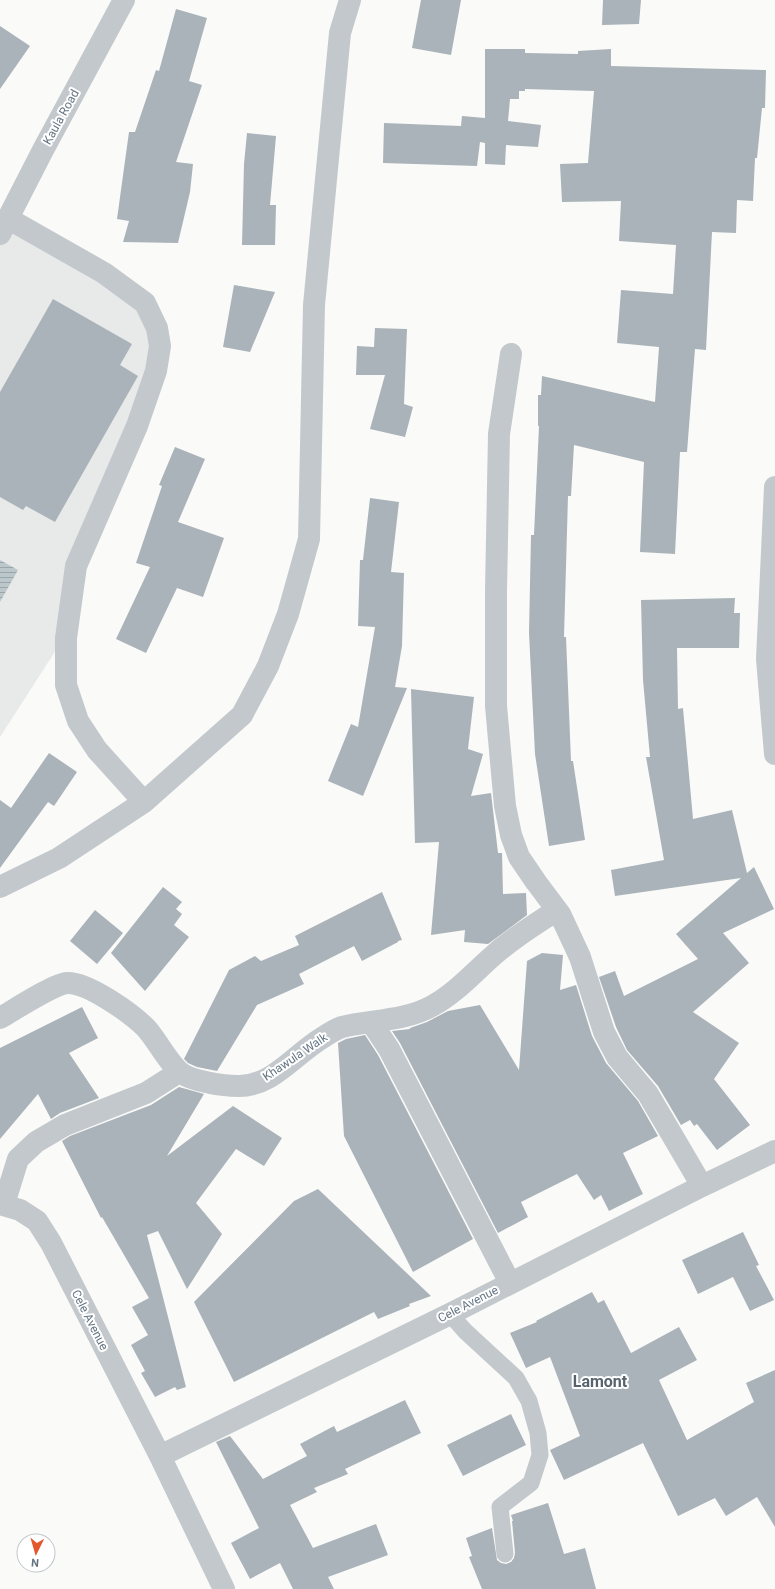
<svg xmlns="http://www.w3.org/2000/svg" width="775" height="1589" font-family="Roboto,sans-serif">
  <defs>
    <pattern id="water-rules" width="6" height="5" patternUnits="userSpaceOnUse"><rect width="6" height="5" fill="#bbc7cb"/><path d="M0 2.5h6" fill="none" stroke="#9ca6aa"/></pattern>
  </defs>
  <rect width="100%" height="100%" fill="#fafaf8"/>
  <path fill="#e8e9e9" d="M6,219L143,303L158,344L76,565L65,636L0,737V229Z"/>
  <path fill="url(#water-rules)" d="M0,560L18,570L0,602Z"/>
  <path fill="#aab3b9" d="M421,0H461L451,55L412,48Z
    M603,0H641L639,24L602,25Z
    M176,9L207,18L189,81L202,85L176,162L193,164L190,192L178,243L123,242L129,221L117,219L129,132H135L156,70L159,71Z
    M0,26L30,46L0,89Z
    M485,49H525V53L578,54V51L611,49V66L766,70L765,108H762L757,158H755L753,201L737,200L736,233L712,232L706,350L695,349L687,452H680L675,554L640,552L644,462L574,445L571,496H568L564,637H566L571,761H573L585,840L549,846L535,754L529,633L531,535H534L539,426H538V395H541L542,376L655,402L659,347L617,343L621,290L673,294L676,245L619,241L621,201L562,202L560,164L588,163L594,91L525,89V91H519V99H510L508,121L541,125L538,147L506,145L505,165L485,164V143L480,142L477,166L383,163L384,123L461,126L462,116L485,118Z
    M247,133L276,136L270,205H276L275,245H242L244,164Z
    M234,285L275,292L250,352L223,347Z
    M53,299L132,344L120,365L138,376L55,522L26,506L23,510L0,497V392Z
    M375,328L407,329L404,404L413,407L405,437L370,429L385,375H356L357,346L374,347Z
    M175,447L205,459L178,522L224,538L203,597L177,588L146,653L116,639L150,567L136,563L162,486L159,485Z
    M370,498L399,502L391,572L404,573L402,646L395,687L407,688L363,796L328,781L351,724L358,727L375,627L358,626L360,560H363Z
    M735,598L734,613H740L739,648H677L678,709L683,708L693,819L732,810L747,873L754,867L774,909L723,933L749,963L693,1012L739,1043L714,1079L750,1125L717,1150L697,1124L694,1126L690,1120L681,1125L658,1086L627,1050L616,1027L599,977L615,971L624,996L698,959L676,934L741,878L615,896L611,870L664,860L646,757H650L643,680L641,600Z
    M411,689L474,697L468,749L483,754L471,796L491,793L498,853H502L503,894L526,893L527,915L488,944L464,942L465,930L431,935L439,842L415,843Z
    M49,753L77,772L54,806L48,802L0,868V800L11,808Z
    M163,887L182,902L176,909L182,914L174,925L189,937L145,991L111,953Z
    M382,892L402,940L398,941V942L362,961L354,946L299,974L304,984L257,1005L217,1071L197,1067L188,1063L184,1059L229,970L255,956L261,961L299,945L295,936Z
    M95,910L123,933L97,964L70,941Z
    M542,953L563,955L560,990L576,985L592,1036L606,1063L638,1101L658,1136L623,1153L643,1194L609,1211L601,1195L594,1200L577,1174L521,1202L528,1217L498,1233L400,1043L392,1031L410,1029V1028L427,1022L448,1011L480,1005L519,1070L527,961Z
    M82,1007L98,1038L69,1053L99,1098L60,1113L51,1119L38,1094L0,1139V1048Z
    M365,1035L378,1055L473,1239L413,1272L344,1136L338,1043L346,1039Z
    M179,1087L204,1094L167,1156L233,1106L282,1138L264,1166L236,1149L196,1203L222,1234L187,1289L158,1231L147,1235L186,1387L177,1390L175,1387L155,1397L141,1373L145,1371L131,1345L148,1335L132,1307L149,1298L102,1217L101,1218L62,1141L70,1136L151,1105Z
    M318,1189L431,1296L409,1304L410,1306L378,1319L374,1312L234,1382L194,1302L294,1201Z
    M743,1232L759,1265L756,1266L774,1300L750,1311L733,1277L698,1294L682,1260Z
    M592,1292L598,1303L604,1300L631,1353L679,1327L697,1360L659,1380L687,1440L754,1402L746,1383L775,1370V1527L757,1497L726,1516L715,1498L678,1516L643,1443L564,1480L550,1450L580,1436L550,1357L526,1368L510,1333L537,1322L536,1321Z
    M405,1400L421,1433L345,1469L348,1474L314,1488L317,1492L290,1505L313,1548L376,1524L388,1555L328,1577L334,1589H293L280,1563L250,1579L231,1543L259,1528L216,1442L230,1436L263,1479L307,1456L300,1444L334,1426L337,1432Z
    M511,1414L526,1445L463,1476L447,1445Z
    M548,1503L564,1554L585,1548L596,1589H482L469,1557L472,1556L466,1538L492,1528L497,1560L501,1563L506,1564L511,1562L514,1558L515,1553L512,1521H513L511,1515Z"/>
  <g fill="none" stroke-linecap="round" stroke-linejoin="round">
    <path stroke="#c3c8cc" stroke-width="17" d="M450,1314L465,1331L516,1378L529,1401L538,1433L540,1455L531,1483L500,1507L505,1554"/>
    <path stroke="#c3c8cc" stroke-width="22" d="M9,219L104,273L145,303L157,328L160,346L156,371L137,426L76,566L66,638V685L78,721L97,750L144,802
      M0,234L43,150L124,0
      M511,354L499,434L496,591V706L505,806L511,835L519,857L536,882L560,914L580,957L604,1032L617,1057L648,1094L702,1186
      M775,487L767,659L775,754
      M0,887L59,858L144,802L242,715L268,666L288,614L309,539L314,305L340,33L350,0
      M0,1018C14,1010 54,984 67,983C88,982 132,1014 146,1028C157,1040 169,1064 181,1073C192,1081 223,1086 238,1086C272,1087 295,1054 322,1038C328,1034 336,1029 342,1027C371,1020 405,1021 432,1006C456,993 474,972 495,954C514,937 536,924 557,910
      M371,1022L389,1049L510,1283
      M0,1204L20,1210L37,1221L51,1243L160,1456L450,1314L702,1186L775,1151
      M4,1204L18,1159L36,1142L65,1125L146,1093L179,1072
      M160,1456L224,1589"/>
  </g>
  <g text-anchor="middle" stroke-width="4" stroke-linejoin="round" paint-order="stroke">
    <g font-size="12" fill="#657683" stroke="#fff">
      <text transform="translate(61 117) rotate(-61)" y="4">Kaula Road</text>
      <text transform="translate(295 1057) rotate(-34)" y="4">Khawula Walk</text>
      <text transform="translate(468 1304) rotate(-27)" y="4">Cele Avenue</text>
      <text transform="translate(90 1320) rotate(63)" y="4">Cele Avenue</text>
    </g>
    <g font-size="16" font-weight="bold" fill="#57646e" stroke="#fff">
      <text x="600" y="1387">Lamont</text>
    </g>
  </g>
  <g transform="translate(36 1553) rotate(185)"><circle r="19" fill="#ffffff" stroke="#c1c8cd"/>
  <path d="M0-3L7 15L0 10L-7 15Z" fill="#e4572e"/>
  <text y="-6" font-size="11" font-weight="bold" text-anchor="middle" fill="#657683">N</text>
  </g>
</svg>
